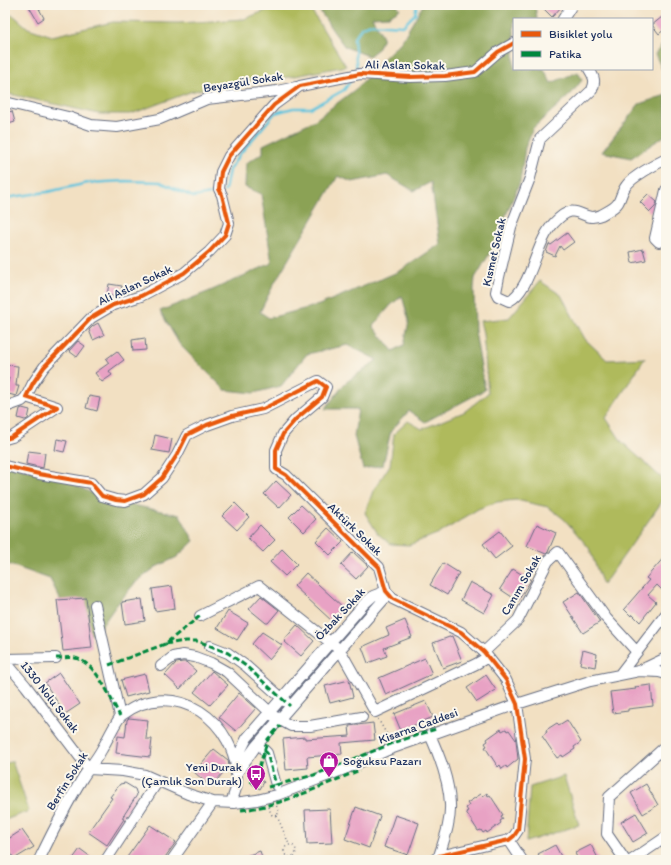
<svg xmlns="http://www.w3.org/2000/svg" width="671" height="865" font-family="Itim,sans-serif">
  <rect width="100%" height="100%" fill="#fbf7ec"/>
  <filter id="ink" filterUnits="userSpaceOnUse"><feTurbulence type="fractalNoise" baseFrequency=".025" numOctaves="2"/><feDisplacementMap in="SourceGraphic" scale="8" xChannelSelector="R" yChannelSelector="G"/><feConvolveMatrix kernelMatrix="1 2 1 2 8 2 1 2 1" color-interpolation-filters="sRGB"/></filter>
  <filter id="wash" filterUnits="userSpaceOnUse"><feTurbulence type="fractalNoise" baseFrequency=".012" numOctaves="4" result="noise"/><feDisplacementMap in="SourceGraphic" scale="16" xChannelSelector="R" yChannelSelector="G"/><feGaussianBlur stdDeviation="0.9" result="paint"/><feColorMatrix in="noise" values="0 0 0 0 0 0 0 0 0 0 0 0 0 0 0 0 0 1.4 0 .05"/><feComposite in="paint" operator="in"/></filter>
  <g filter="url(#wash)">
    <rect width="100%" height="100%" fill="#f2e0c2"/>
    <path fill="#afba5c" stroke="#65745d" d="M280,5H308L346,66L290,77L236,81L190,92L131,114H99L5,93V17L13,15L28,28L52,36L113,22L179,23L244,19Z
      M540,281L561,295L585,339L607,360L645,358L606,418L622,442L666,482V496L603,585L589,548L564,519L548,507L516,500L497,502L478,509L442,532L409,545L391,544L378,534L365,513L373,491L390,465L394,434L408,421L422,429L464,412L488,393L483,333L480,321L509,318Z
      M12,761L29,811L5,820V764Z
      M564,776L579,825L526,842L530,787Z"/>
    <path fill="#8ba254" stroke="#536859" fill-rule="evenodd" d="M316,5H397L400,9L389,16L372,17L383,37L379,48L369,56L345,47L333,31Z
      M423,5H535L537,19H514V69H544L551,83L578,72L582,80L572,93L533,128L525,148L520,182L490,253L475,278L474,289L475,331L485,390L425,422L409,411L391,431L383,465L363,469L354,436L358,409H325L345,383L377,360L348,345L307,354L281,386L254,393L225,390L180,345L160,311L210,291L272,263L261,194L245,187L246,163L263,153V145L315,120L357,88L385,57L401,42ZM387,175L414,191L431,182L440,244L400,271L319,305L269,318L260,312L275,282L338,176L352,182ZM402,296L409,321L404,345L393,351L373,326L391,305Z
      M666,40V78L655,54Z
      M666,95V135L631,158L602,152L639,104Z
      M5,464L58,477L104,499L180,515L194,541L177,557L156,567L135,583L115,607L96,634H73L68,615L50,579L5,563Z"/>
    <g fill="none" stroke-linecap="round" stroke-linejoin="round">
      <path stroke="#60c5de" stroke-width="2.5" d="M357,73L354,38L362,27L371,24L403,26L415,14L417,5
        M224,191H225L229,170L240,154L275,113L293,108H311L344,90L351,80
        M5,200L12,197L47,192L88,183L125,181L160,182L193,197L217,193"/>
    </g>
    <g id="blocks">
      <path fill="#e8a2c4" d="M28,5H37L44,18L38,22Z
        M547,5H563L552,17L544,9Z
        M662,17L666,22V28L659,34L652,25Z
        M12,111L15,122L5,125V113Z
        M648,194L657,202L655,207L650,212L640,202Z
        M567,233L574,242L563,250L560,246L555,256L546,252L549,244L551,245Z
        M643,249L646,260L632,263L630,252Z
        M109,284L122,286L120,296L117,297L107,295Z
        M98,323L104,335L93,340L89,330L93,326Z
        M145,338L146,350L133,351L132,340Z
        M78,341L85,346L77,357L69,351Z
        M117,351L124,360L109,371L112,375L102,382L95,373L109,363L106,359Z
        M5,365L18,366L16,386H19L16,396L5,393L9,378H5Z
        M89,396L100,398L97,411L86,408Z
        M22,408L30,410L28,419L25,420L18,418L20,409Z
        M155,435L172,439L169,453L152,450Z
        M57,439L67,441L64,452L55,450Z
        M28,451L45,453L43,468L26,464Z
        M276,481L291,495L279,508L264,494Z
        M235,503L249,517L237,530L222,516Z
        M301,505L316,519L304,532L289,517Z
        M537,524L556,533L548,552L546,554L527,546Z
        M260,525L275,540L263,552L248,538Z
        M328,528L343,542L330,555L316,541Z
        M500,531L512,546L495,559L483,544Z
        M282,549L297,564L285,576L270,562Z
        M353,552L368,566L356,579L341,565Z
        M666,555V587L663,591L657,585L648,595L656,602L640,622L632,614L631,616L624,609L649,580L646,578Z
        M443,563L459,573L447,595L430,585Z
        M513,569L531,580L518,601L500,589Z
        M306,573L344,608L332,621L294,586Z
        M470,582L494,595L484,613L461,600Z
        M172,586L175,608L155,611L152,589Z
        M579,592L600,622L583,633L563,602Z
        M261,596L279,610L268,623H266L249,609Z
        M86,598L92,648L63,651L57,600Z
        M142,599L145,621L125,624L122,602Z
        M228,611L248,623L237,640L217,628Z
        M405,620L412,637L384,648L387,656L368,663L362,647L389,635L386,628Z
        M297,625L314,641L301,656L285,642L286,641L284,640Z
        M262,632L282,645L269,660L252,644Z
        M452,636L462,661L443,668L433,643Z
        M583,650L597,654L595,667L580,664Z
        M425,658L432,674L386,695L379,678Z
        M183,662H186L196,671L180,689L165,675L176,663Z
        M212,671L228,685L210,705L194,692Z
        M59,673L80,704L65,714L45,683Z
        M145,674L149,691L126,697L121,680Z
        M486,675L496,690L477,702L467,688Z
        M349,680L353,697L330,703L325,686Z
        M651,685L653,706L628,709V711L613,713L610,692L636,689L635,687Z
        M239,693L256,708L236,731L219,717Z
        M426,701L433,717L401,731L394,714Z
        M129,718L148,720L146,739H152L150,757L116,753L118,736L125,737L127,720Z
        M567,720L581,742L574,747L575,749L563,757L562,755L557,758L542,736L547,732L546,730L557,723L559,725Z
        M373,723L375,740L341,743L342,754L307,757L308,768L286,770L283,739L305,737V739L350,736L349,726Z
        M501,729L502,731L506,729L507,731L509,730L516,740L518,759L507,768L506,766L502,769L500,765L498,767L485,747L487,746L485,743L488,741L487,739Z
        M214,749L228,760L229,766L211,787L194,772Z
        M256,777L264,782L260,789L252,784Z
        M125,783L135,789L137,795L122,818L124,819L107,845L88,832L112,798L110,797L120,784Z
        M646,784L658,805L643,814L631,793Z
        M487,793L488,796L490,795L503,815L501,816L503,819L500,821L501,823L487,833L486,831L483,833L481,830L478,831L466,812L468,811L466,808L469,806L467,803L481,794L483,796Z
        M356,807L380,816L369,848L345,839Z
        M330,809L332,843L307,844L305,810Z
        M636,813L648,833L633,842L621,822Z
        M395,815L419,823L408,855L384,847Z
        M150,825L176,842L163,860H125Z
        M22,830L34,847L14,859L10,852L5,847V841Z
        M555,845L563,860H542L538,854Z
        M591,845L599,860H578L575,853Z
        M80,849L95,860H72Z
        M260,851L263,860H238V859Z"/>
    </g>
  </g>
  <g filter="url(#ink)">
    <use href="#blocks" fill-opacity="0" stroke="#666d81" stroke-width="1"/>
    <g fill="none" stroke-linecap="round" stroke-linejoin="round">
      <defs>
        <path id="minor" d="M563,19L572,5
          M589,69C594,77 596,81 592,90L540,139L530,178L511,227L499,277L496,292L498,296L509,301C532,289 535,242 554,223C578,197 580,224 601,215C606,212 615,208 618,203C621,198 622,191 626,186C632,177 656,164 666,159
          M5,102L68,117L91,125L117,127L160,119L207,99L277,91L296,87
          M666,190L655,238L659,242L666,233
          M5,404L8,406L22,401L26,397
          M5,439L12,437L57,407L26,397L33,383L44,367L91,318L113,305L141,296L184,273L209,252L225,235L229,223L222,195L219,189L221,172L229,156L274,105L300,86L360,74L410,77L445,76L475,72L498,52L514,43
          M5,466L39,474L91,483L102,496L116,500L125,501L144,494L162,478L177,455L187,435L207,425L232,416L263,409L318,381L326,387L322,397L296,419L283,434L276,450V469L286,475L379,567L386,591L393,599L461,632L484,652L506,680L517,704L525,759L518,830L514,836L509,840L439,856L434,860
          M386,591L385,598L256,746L236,774L239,754L247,738L364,604L373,596Z
          M95,605L120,716
          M200,616L259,586L340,650L375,712L476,664L488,657
          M210,646L228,653L246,666L286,702
          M484,652L518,620L548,561L558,552L606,618L637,652
          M5,659L56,658
          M5,661L26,686L89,769L123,771L145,775L188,794L213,802L234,803L257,800L277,795L347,768L390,749L517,704L590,681L639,671L659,672L666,674
          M161,666L173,657L183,655L195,657L211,663L227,672L275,717L291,726H310L362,717
          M641,670L666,658
          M620,674L666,614
          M430,735C440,757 449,780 450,804C451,822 444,840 439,856L441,860
          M264,750L267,753L276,785
          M509,840L522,860
          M5,856L8,860
          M39,860C52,833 66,805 82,779C88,769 96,760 102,749C107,741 116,720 122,715C174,675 239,722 237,782C237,789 233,796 231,803
          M106,860L158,781
          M172,860L213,802
          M625,860L607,834L609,797L666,746
          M632,860L666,837"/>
      </defs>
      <use href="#minor" stroke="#666d81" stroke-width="12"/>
      <path stroke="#666d81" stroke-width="1.5" stroke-dasharray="1 3" stroke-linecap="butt" d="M378,719L390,740
        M268,807L272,815L277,816L279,811L276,805
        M277,816L289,844
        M284 851a6 6 0 1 1 12 0a6 6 0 1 1-12 0Z
        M288,860L295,858L294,856"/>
      <use href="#minor" stroke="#fff" stroke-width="10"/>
      <path stroke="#00873e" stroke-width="3" stroke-dasharray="6 3" stroke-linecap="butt" d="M200,616L165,644L186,641H198L228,653L246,666L290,706
        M56,658C62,658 69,657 75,658C97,663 110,698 120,716
        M109,665L165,644
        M264,750L267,753L276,785
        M251,783L257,774L268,739L280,726
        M268,787L314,775L396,742L436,729
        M241,810C283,806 322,785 360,770"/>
      <defs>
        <path id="cycleway" d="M5,439L12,437L57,407L26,397L33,383L44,367L91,318L113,305L141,296L184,273L209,252L225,235L229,223L222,195L219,189L221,172L229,156L274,105L300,86L360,74L410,77L445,76L475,72L498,52L514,43
          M5,466L39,474L91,483L102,496L116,500L125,501L144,494L162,478L177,455L187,435L207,425L232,416L263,409L318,381L326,387L322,397L296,419L283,434L276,450V469L286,475L379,567L386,591L393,599L461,632L484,652L506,680L517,704L525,759L518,830L514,836L509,840L439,856L434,860"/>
      </defs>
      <use href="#cycleway" stroke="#fbf7ec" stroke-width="6"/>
      <use href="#cycleway" stroke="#e8590c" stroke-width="4"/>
    </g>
  </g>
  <defs>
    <symbol id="shop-pin" viewBox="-11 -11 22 30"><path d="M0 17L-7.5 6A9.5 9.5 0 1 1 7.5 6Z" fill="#b5179e" stroke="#fbf7ec"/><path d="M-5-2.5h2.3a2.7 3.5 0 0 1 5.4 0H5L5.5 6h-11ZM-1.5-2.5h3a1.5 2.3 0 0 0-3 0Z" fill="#fff"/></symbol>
    <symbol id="bus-pin" viewBox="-11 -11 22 30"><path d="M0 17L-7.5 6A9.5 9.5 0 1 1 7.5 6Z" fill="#b5179e" stroke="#fbf7ec"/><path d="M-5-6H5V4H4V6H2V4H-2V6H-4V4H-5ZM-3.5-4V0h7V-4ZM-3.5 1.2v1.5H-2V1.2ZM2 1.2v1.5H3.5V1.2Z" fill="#fff"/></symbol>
  </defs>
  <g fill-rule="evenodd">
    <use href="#shop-pin" x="318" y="750" width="22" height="30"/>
    <use href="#bus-pin" x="245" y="763" width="22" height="30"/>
  </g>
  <g text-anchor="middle" stroke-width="4" stroke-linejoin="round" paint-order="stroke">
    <g font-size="12" fill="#1b2f5e" stroke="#fbf7ec">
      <text transform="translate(405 65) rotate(1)" y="4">Ali Aslan Sokak</text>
      <text transform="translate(243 82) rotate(-9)" y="4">Beyazgül Sokak</text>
      <text transform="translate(494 252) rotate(-77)" y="4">Kısmet Sokak</text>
      <text transform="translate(135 285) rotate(-25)" y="4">Ali Aslan Sokak</text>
      <text transform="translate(355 529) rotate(44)" y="4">Aktürk Sokak</text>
      <text transform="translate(521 585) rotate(-60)" y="4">Canım Sokak</text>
      <text transform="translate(340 614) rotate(-47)" y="4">Özbak Sokak</text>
      <text transform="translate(50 697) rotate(52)" y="4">1330 Nolu Sokak</text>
      <text transform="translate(418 726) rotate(-20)" y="4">Kisarna Caddesi</text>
      <text transform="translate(67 781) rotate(-58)" y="4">Berfin Sokak</text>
    </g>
    <g font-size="12" fill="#1b2f5e" stroke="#fbf7ec" text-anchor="start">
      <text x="343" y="765">Soğuksu Pazarı</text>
      <text x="242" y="771" text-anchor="end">Yeni Durak<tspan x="242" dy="14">(Çamlık Son Durak)</tspan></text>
    </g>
  </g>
  <rect width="671" height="865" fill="none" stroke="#fbf7ec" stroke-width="20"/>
  <rect x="513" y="18" width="140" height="52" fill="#fbf7ec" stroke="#a1a7b3"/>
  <rect x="521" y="31" width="20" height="6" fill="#e8590c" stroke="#a1a7b3"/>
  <text x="549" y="38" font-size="12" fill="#1b2f5e">Bisiklet yolu</text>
  <rect x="521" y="51" width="20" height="6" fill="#00873e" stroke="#a1a7b3"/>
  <text x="549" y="58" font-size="12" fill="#1b2f5e">Patika</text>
</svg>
